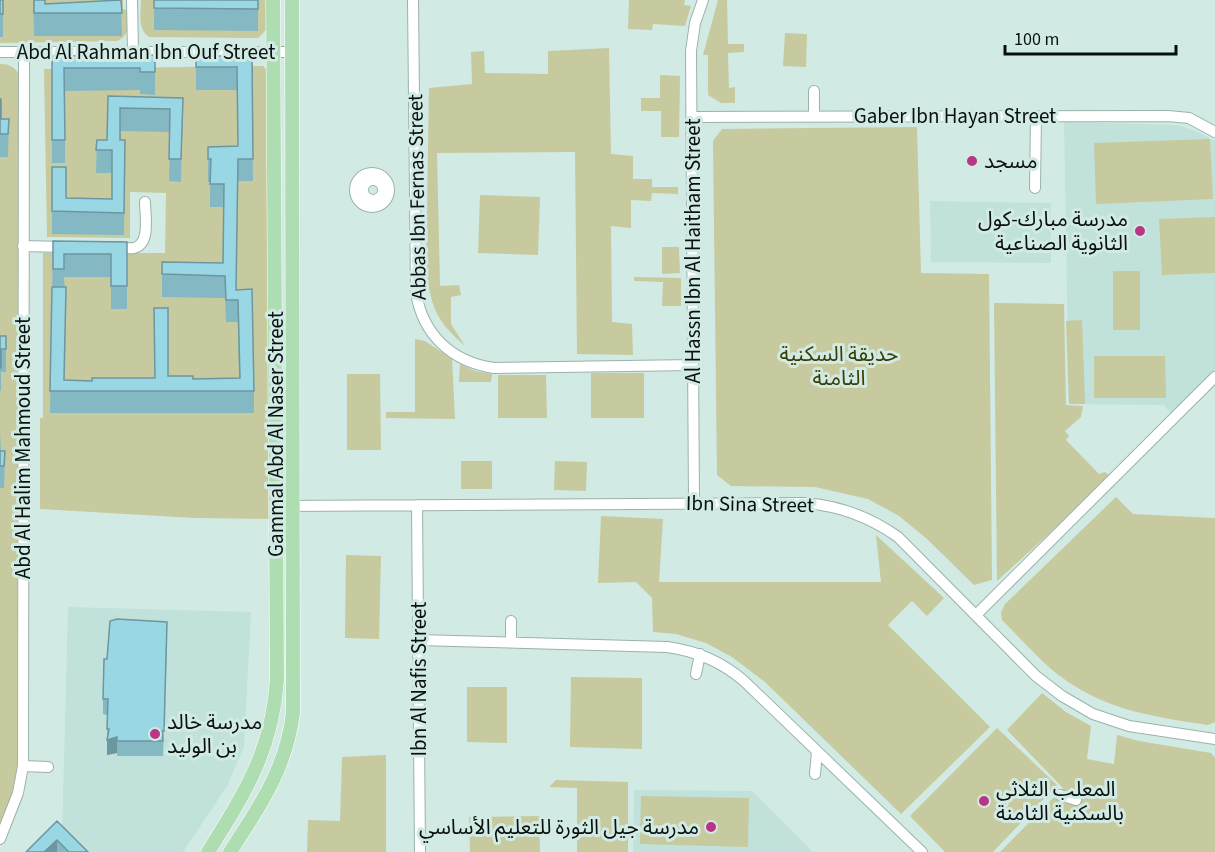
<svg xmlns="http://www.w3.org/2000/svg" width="1215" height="852" font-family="'Source Sans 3','Noto Sans Arabic',sans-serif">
  <rect width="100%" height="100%" fill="#d2eae4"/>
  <path fill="#c0e2da" d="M1064,122L1178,125L1198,132L1215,141V373L1173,415L1164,405L1069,404Z
    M930,201L1051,203V263L931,262Z
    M68,607L251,612L244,747L227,786L183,852H79L62,836Z
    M634,790L752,791L813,852H633Z"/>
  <path fill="#c6ca9e" d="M0,0H123V9L128,10C128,24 131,35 117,41L0,43Z
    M141,0H268L269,27L258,38L149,37C137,29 141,13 141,0Z
    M629,0H685L684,5L691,6L685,26L653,24L652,30L628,29Z
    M718,0H727L728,44H744V52L728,53L729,88L735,87V103H721L708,95V55H703Z
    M785,33L807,34L806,67L783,66Z
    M609,48L611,154L633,156V179H652V187H678V194L652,193L651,201L631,200V228L611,226L612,322L632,324L633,355L577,354L575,152L437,153L440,286L459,285L461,295L451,297V324L465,346C435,320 432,308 426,270L429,88L472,84L471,52L484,51L485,73L548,74V51Z
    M0,64C10,64 15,67 20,76L17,732L20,774L0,834Z
    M263,66L268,72L272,519L195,518L40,509V418H43V253H165L166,193L130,192V238L47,237L44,69Z
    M660,75L680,76L679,137H661V111H641V98H660Z
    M917,127L921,273L989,274L992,580L974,585L927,539L899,516L868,499L815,487L731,486L717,475L713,141L722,129Z
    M1210,139L1213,199L1096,204L1094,143Z
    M480,195L540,197L538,255L478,253Z
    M1215,217V273L1162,275L1159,219Z
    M662,247H679L680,273L662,274Z
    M1113,271H1140V330H1113Z
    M634,277L681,278V306H662L663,282L634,281Z
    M994,303L1064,304L1066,405L1083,406L1081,417L1065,431L1069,436L1066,440L1099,474L1105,472L1111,477L997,581Z
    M1082,320L1085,404H1069L1066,321Z
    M415,339L425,341L452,359L455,419L386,418V412H415Z
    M1094,356H1165L1166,398H1094Z
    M460,364L475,371L492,374L491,382H459Z
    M591,373H644V418H591Z
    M347,374H380L381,450H347Z
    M498,375H546L547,418H498Z
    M461,461H492V489H461Z
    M555,461L587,462L586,491L554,490Z
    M1116,497L1133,514L1215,518V722L1208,725C1148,716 1099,709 1051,669C1034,654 1018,636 1002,620L1001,612L1005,604Z
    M601,516L663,519L659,582H881L876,535L944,598L927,616L912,601L888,625L990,727L901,814L765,682L732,657L706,643L676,634L653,632L652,598L636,582L598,583Z
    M346,555L381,556L379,639L345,638Z
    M571,677L642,678V749L570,747Z
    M467,687H507V743L467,742Z
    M1042,693L1066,712L1091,726L1087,759L1114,764L1117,735L1139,741L1211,753L1215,758V852H1000L1063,788L1007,730Z
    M997,728L1057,785L993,852H945L910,816Z
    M386,755V852H307L308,820L340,821L342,757Z
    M556,780L628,782V852H577V788L549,787Z
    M641,796L749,798L748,847L640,844Z
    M539,816L540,852H470L469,817Z"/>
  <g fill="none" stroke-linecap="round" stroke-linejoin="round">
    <defs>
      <path id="minor" d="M132,0L133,52
        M413,0L416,293C423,335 452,362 494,368L693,365
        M0,52H292
        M814,91V117
        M692,117L1168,116L1189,118L1215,132
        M355 190a17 17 0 1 1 34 0a17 17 0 1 1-34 0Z
        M363 190a10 10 0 1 1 20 0a10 10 0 1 1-20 0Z
        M1035,188L1036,116
        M23,246L65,247
        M114,247C120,247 128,249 134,248C151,244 145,215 145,202
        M694,503L691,51L695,23L703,0
        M417,505L420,852
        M276,506L806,503C840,506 870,517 898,537L1036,676L1062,696L1093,714L1129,726L1215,739
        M976,615L1215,377
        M418,640L667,647C697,651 721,661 744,681L922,852
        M511,642V621
        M696,674L700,654
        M23,766L48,767
        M815,774L817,751
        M1060,795L1076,800
        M0,839L18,793L23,766L24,52"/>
      <path id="major" d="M208,852C245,793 272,751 277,680L273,0
        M230,852C260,806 286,769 293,713L292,0"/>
    </defs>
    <use href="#minor" stroke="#9bb2ac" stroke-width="12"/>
    <use href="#major" stroke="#fff" stroke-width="15"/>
    <use href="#minor" stroke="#fff" stroke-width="10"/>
    <use href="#major" stroke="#afddb2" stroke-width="14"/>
  </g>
  <path fill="#84b9c4" d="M0,0H3V37H0Z
    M33,0L45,4L121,0L122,36H34Z
    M154,0H258V31L154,30Z
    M155,55V95L140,94V90L65,91V163H52V56Z
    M196,56H252L253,181H238L236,290L254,391V413H50L53,241L127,242V309H111V277H64L66,310L64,380L92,381L155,378L168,376L193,379L239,378L238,322H226L225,298L162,297V262L223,263L224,207H210V182H208V147L238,146L237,90H196Z
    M108,96L183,98L181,182L169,181L170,132L120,131V140H125L124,235L52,234V167L66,198L112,199V173H96L97,140H107Z
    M0,99L1,119H9L8,157H0Z
    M0,336H6V372H1V391H0Z
    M0,433L1,451H5L4,488H0Z
    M167,637L163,756H117V753L107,755V715L103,714V699L107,659Z
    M57,821L88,852H26Z"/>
  <path fill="#6c96a0" d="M117,737V753L107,755V740Z
    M57,840V852H44Z"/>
  <path fill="#9ad7e4" stroke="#6c96a0" stroke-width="1.5" d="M0,0H3V14H0Z
    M34,0H45V4L121,0L122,13H34Z
    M154,0H258V9L154,8Z
    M155,55V72H140V68H64L65,140H52V56Z
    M196,56H252L253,159H238L236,290L252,289L254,391H50L52,287H66L64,380L92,381V378H155L154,308H168V376H193V379L240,378L238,300H226L225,276L162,274V262L223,263L224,184H210L211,159H208V147L238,146L237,67H196Z
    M108,96L183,98L181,159H169L170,109L120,108V140H125L124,213L52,211V167H66V198L112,199V150H96L97,140H107Z
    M0,99H1V119H9L8,134H0Z
    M53,241L127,242V286H111V254H64V269H53Z
    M0,336H6V349H1V368H0Z
    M0,451H5L4,466H0Z
    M117,619L167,622L164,731H162L163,741H117V737L107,740L109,729H107L108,699H103L104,659H107L110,621Z
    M57,821L88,852H69L57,840L44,852H26Z"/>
  <g fill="#b73784" stroke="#d2eae4" stroke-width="2">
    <circle cx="972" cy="161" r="6"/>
    <circle cx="1140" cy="231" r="6"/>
    <circle cx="155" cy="734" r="6"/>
    <circle cx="984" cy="801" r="6"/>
    <circle cx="711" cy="827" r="6"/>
  </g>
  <g text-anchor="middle" stroke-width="6" stroke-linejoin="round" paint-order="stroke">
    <g font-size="21" fill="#091110" stroke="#d2eae4">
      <text x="146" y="59">Abd Al Rahman Ibn Ouf Street</text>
      <text x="955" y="123">Gaber Ibn Hayan Street</text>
      <text transform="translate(417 197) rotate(-91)" y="7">Abbas Ibn Fernas Street</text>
      <text transform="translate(693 251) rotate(-90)" y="7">Al Hassn Ibn Al Haitham Street</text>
      <text transform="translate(276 434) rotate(-90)" y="7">Gammal Abd Al Naser Street</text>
      <text transform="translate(23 448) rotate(-90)" y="7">Abd Al Halim Mahmoud Street</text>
      <text transform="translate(750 504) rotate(1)" y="7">Ibn Sina Street</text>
      <text transform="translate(419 679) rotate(-90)" y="7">Ibn Al Nafis Street</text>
    </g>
    <g font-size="21" fill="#091110" stroke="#d2eae4" text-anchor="start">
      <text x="984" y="168">مسجد</text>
      <text x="1128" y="226" text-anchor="end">مدرسة مبارك-كول<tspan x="1128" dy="24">الثانوية الصناعية</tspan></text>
      <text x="167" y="729">مدرسة خالد<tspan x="167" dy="24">بن الوليد</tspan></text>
      <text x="996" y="796">المعلب الثلاثي<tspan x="996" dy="24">بالسكنية الثامنة</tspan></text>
      <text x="699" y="834" text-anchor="end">مدرسة جيل الثورة للتعليم الأساسي</text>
    </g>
    <g font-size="21" fill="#3a3c01" stroke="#d2eae4">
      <text x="839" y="361">حديقة السكنية<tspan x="839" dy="24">الثامنة</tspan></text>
    </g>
  </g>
  <path d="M1005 45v9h171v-9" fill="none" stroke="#091110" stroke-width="3"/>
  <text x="1014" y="45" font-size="18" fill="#091110" stroke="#d2eae4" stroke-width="4.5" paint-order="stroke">100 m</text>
</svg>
